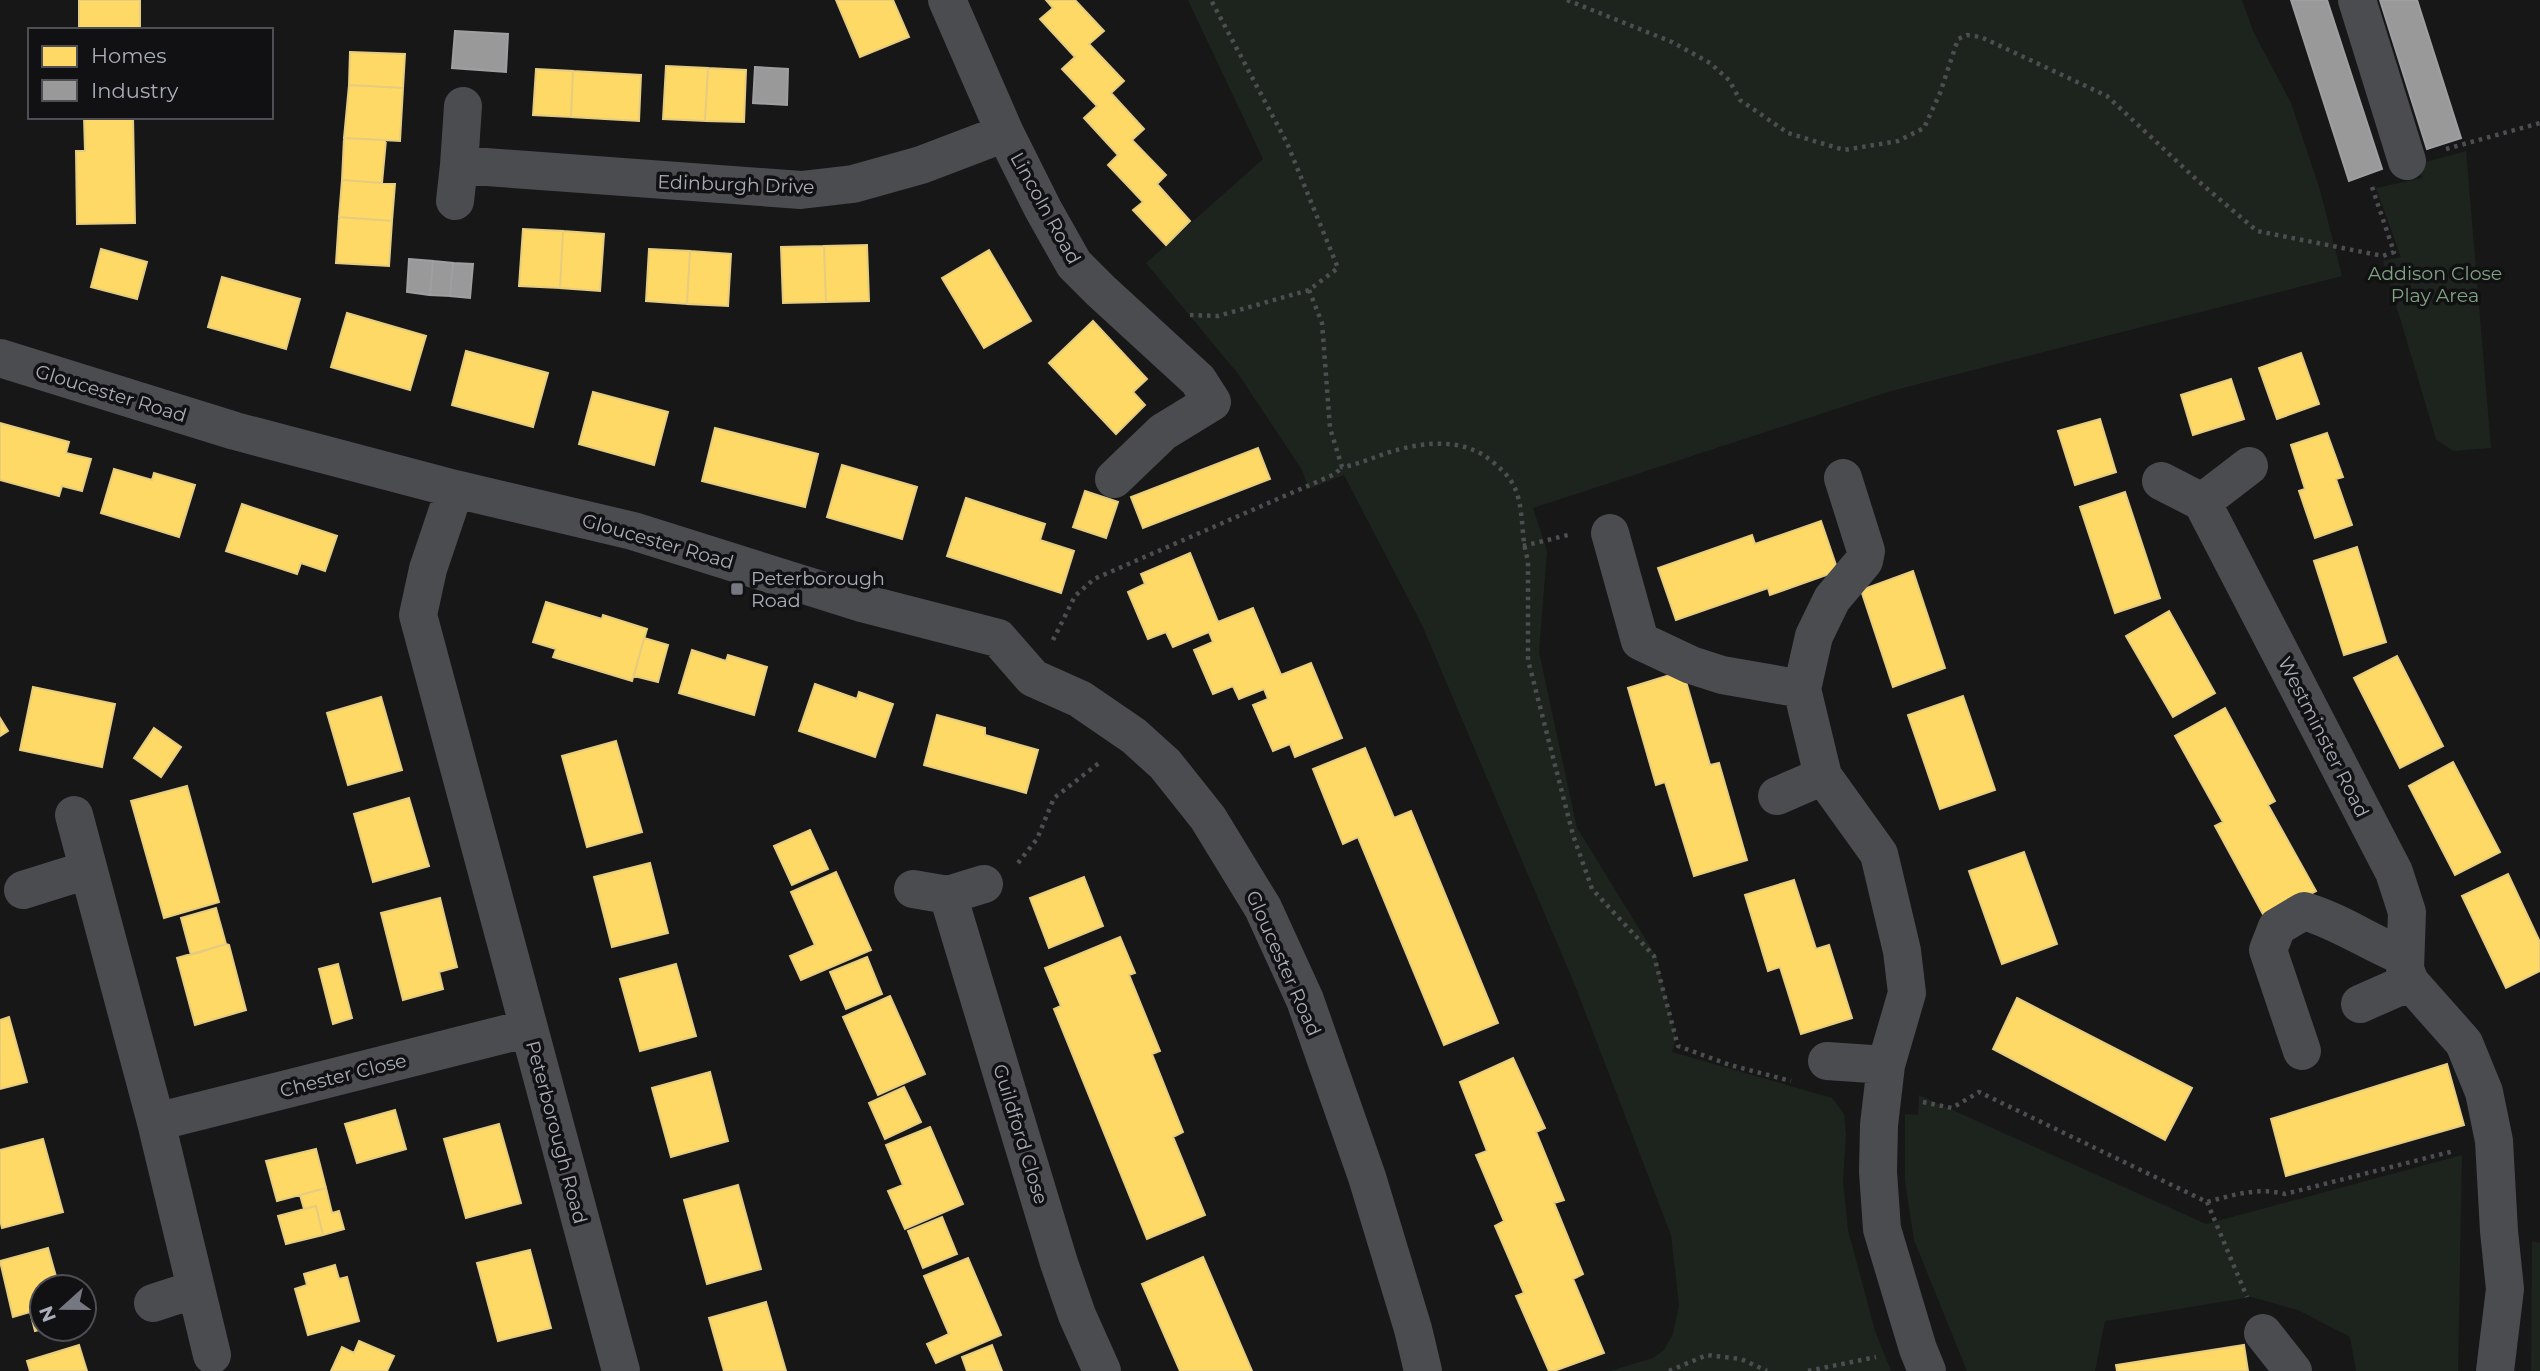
<svg xmlns="http://www.w3.org/2000/svg" width="2540" height="1371" font-family="Montserrat,sans-serif">
  <rect width="100%" height="100%" fill="#171717"/>
  <path fill="#1d241e" d="M1188,0H2242L2253,31L2291,103L2320,190L2342,276L1891,391L1533,508L1547,551L1539,652L1577,828L1656,956L1676,1039L1672,1052L1832,1098L1844,1114L1846,1134L1843,1181L1848,1230L1875,1331L1891,1371H1610L1653,1358L1664,1350L1673,1334L1679,1305L1671,1235L1574,983L1422,625L1344,475L1309,489L1302,470L1239,375L1146,263L1263,159Z
    M2466,151L2491,448L2453,451L2436,439L2383,261L2401,257L2376,188L2422,178L2419,164Z
    M1919,1095L2206,1224L2462,1155L2458,1371H2356L2350,1337L2298,1310L2251,1297L2105,1321L2095,1371H1967L1914,1240L1905,1181V1114L1918,1115Z
    M2532,1241L2540,1243V1371H2531Z"/>
  <path fill="#ffd966" stroke="#e5cc7f" stroke-width="2" d="M79,0H140V30H79Z
    M836,0H893L909,37L860,57Z
    M1046,0H1075L1104,31L1089,44L1124,81L1111,93L1144,129L1132,140L1166,175L1157,184L1190,221L1166,245L1133,210L1143,202L1108,165L1118,155L1084,118L1097,106L1062,69L1075,57L1040,19L1053,8Z
    M350,52L405,54L403,88L349,85Z
    M666,66L708,68L705,121L663,119Z
    M708,68L746,70L744,122L705,121Z
    M536,69L573,71L571,117L533,115Z
    M573,71L641,75L639,121L571,117Z
    M349,85L403,88L400,141L344,138Z
    M84,117H133L135,223L77,224L76,151H85Z
    M344,138L386,140L382,183L342,180Z
    M342,180L395,184L392,221L339,217Z
    M339,217L392,221L389,266L336,263Z
    M523,229L563,231L560,288L519,286Z
    M563,231L604,234L600,291L560,288Z
    M867,245L869,301L826,302L824,246Z
    M824,246L826,302L783,303L781,247Z
    M101,249L147,262L137,299L91,287Z
    M649,249L690,251L687,304L646,301Z
    M989,250L1031,321L984,348L942,278Z
    M690,251L731,254L728,306L687,304Z
    M222,277L300,299L286,349L208,327Z
    M347,313L426,336L410,390L331,367Z
    M1093,321L1147,379L1133,392L1145,405L1116,434L1049,363Z
    M466,351L548,373L533,427L452,405Z
    M2301,353L2319,404L2277,419L2259,368Z
    M2231,379L2244,419L2193,435L2181,395Z
    M593,392L668,412L654,465L579,444Z
    M2100,419L2116,472L2075,485L2058,431Z
    M0,423L69,442L66,453L91,459L82,491L62,486L59,496L0,480Z
    M715,428L818,454L805,507L702,481Z
    M2327,433L2343,477L2336,479L2352,525L2315,538L2299,491L2305,489L2291,445Z
    M1258,448L1270,479L1143,528L1131,497Z
    M842,465L917,487L902,539L827,517Z
    M114,469L152,480L154,473L195,485L179,537L101,513Z
    M1085,491L1118,502L1106,538L1073,527Z
    M2125,492L2160,598L2115,613L2080,507Z
    M966,498L1045,524L1040,540L1074,551L1061,593L947,556Z
    M242,504L337,536L325,571L301,563L297,574L226,551Z
    M1821,521L1838,571L1770,595L1768,588L1676,620L1658,568L1752,535L1755,544Z
    M2357,547L2386,642L2344,655L2314,561Z
    M1190,553L1218,622L1253,608L1281,675L1311,663L1342,738L1295,757L1290,744L1273,751L1253,705L1268,699L1264,689L1239,699L1233,686L1213,694L1194,650L1213,642L1209,632L1173,647L1166,632L1148,639L1128,592L1145,584L1141,574Z
    M1913,571L1945,668L1893,687L1861,590Z
    M546,602L602,619L603,615L647,629L632,681L553,657L556,649L533,642Z
    M2169,611L2215,693L2173,717L2126,636Z
    M644,638L668,645L658,682L634,676Z
    M692,650L726,661L728,655L767,667L754,715L679,693Z
    M2397,656L2443,746L2400,768L2354,678Z
    M1683,671L1710,765L1719,763L1747,860L1694,876L1665,782L1656,785L1628,688Z
    M815,684L857,699L859,692L893,704L875,757L799,731Z
    M33,687L115,704L102,767L20,750Z
    M1963,696L1995,790L1940,809L1908,715Z
    M381,697L402,770L348,785L327,713Z
    M2225,708L2275,801L2268,805L2316,891L2265,918L2215,826L2223,822L2175,736Z
    M937,715L985,728V735L1038,750L1026,793L924,765Z
    M0,718L8,731L0,736Z
    M154,728L181,747L161,777L134,758Z
    M616,741L642,832L587,847L562,756Z
    M1365,748L1394,818L1411,811L1498,1023L1444,1045L1358,837L1343,844L1313,769Z
    M2453,762L2500,852L2455,875L2409,786Z
    M187,786L219,902L164,918L131,801Z
    M409,798L429,866L373,882L354,814Z
    M810,830L828,869L792,885L774,846Z
    M2024,852L2057,944L2002,964L1969,871Z
    M650,863L668,933L612,947L594,877Z
    M836,872L871,950L801,980L790,956L815,945L791,892Z
    M2508,874L2540,942V971L2506,988L2462,896Z
    M1084,877L1103,926L1049,948L1030,898Z
    M1794,880L1816,949L1829,945L1852,1018L1801,1034L1780,967L1768,971L1745,895Z
    M440,898L457,967L439,972L443,989L403,1000L381,913Z
    M216,908L226,944L191,955L181,918Z
    M1120,937L1135,973L1129,975L1160,1051L1152,1054L1183,1132L1173,1137L1205,1215L1147,1239L1054,1009L1061,1006L1045,968Z
    M226,944L229,945L246,1010L195,1025L177,958Z
    M867,957L882,994L846,1009L830,972Z
    M338,964L352,1018L333,1024L319,969Z
    M676,964L696,1036L640,1051L620,979Z
    M890,996L925,1074L878,1095L843,1017Z
    M2017,998L2192,1088L2165,1140L1993,1049Z
    M9,1017L27,1082L0,1089V1020Z
    M1513,1058L1545,1128L1536,1132L1564,1200L1554,1203L1583,1274L1573,1279L1604,1353L1554,1371H1549L1516,1296L1524,1293L1495,1226L1504,1221L1476,1155L1487,1151L1460,1082Z
    M2447,1064L2464,1125L2286,1176L2271,1119Z
    M710,1072L728,1141L671,1157L652,1088Z
    M904,1087L921,1122L885,1139L869,1103Z
    M395,1110L406,1149L357,1163L345,1124Z
    M499,1124L521,1203L466,1218L444,1139Z
    M930,1127L963,1204L905,1229L888,1191L903,1185L886,1145Z
    M43,1139L63,1212L2,1228L0,1220V1150Z
    M316,1149L326,1188L277,1201L266,1161Z
    M738,1185L761,1269L707,1284L684,1200Z
    M326,1188L332,1213L339,1211L344,1229L323,1235L316,1206L304,1209L300,1195Z
    M316,1206L323,1235L286,1244L278,1216Z
    M942,1217L957,1254L923,1268L908,1231Z
    M48,1248L57,1280L65,1278L67,1287H42L43,1329L35,1331L30,1312L13,1317L0,1261Z
    M530,1250L551,1328L498,1341L477,1263Z
    M1203,1257L1252,1371H1180L1142,1284Z
    M968,1258L1001,1335L936,1363L927,1344L949,1334L924,1276Z
    M335,1265L339,1279L347,1277L359,1321L308,1335L295,1289L307,1285L304,1274Z
    M766,1302L786,1371H724L709,1318Z
    M359,1341L394,1356L387,1371H331L342,1347L354,1353Z
    M79,1345L87,1371H30L27,1361Z
    M992,1345L1002,1371H967L962,1357Z
    M2244,1345L2248,1371H2117L2116,1365Z"/>
  <path fill="#999" stroke="#9e9fa2" stroke-width="2" d="M2291,0H2327L2382,169L2349,181Z
    M2380,0H2417L2461,138L2427,149Z
    M455,31L508,34L506,72L452,68Z
    M755,67L788,69L787,105L753,103Z
    M409,259L433,261L430,295L407,292Z
    M433,261L453,263L450,296L430,295Z
    M453,263L473,264L470,298L450,296Z"/>
  <g fill="none" stroke-linecap="round" stroke-linejoin="round">
    <path stroke="#4d4e52" stroke-width="4.5" stroke-dasharray="3.5 5" stroke-linecap="butt" d="M1567,0L1672,42L1710,63L1729,80L1740,100L1788,133L1844,150L1898,141L1924,128L1940,93L1958,39L1967,35L1981,37L2107,96L2198,181L2257,231L2383,256L2394,252L2371,184
      M2446,149L2540,123
      M1309,290L1322,323L1330,428L1342,467C1361,464 1376,456 1393,451C1428,441 1466,438 1494,463C1506,473 1514,482 1518,497C1524,518 1521,540 1528,560V660L1573,835L1592,889L1654,956L1678,1046L1730,1065L1791,1081
      M1190,315L1218,316L1309,290L1338,268L1287,143L1211,0
      M1523,546L1568,535
      M1053,640L1075,596L1094,579L1335,474L1342,467
      M1018,863L1037,839L1054,798L1099,763
      M1923,1102L1952,1108L1979,1092L2207,1202C2233,1195 2258,1187 2285,1194L2454,1151
      M2207,1202L2247,1297
      M1669,1371L1707,1355L1741,1359L1767,1371
      M1808,1371L1876,1357"/>
    <path stroke="#4b4c50" stroke-width="38" d="M947,0L1005,133L1043,209L1074,264L1101,291L1198,380L1212,402L1163,432L1114,479
      M2357,0L2407,161
      M459,165L463,106
      M455,201L459,165L801,190L853,184L921,165L1005,133
      M0,358L235,431L455,489L633,531L862,603L998,638L1033,678L1080,699L1134,736L1165,764L1208,818L1263,908L1305,1000L1367,1177L1413,1329L1423,1371
      M2249,466L2202,502L2394,872L2407,912L2405,969L2410,982L2464,1043L2484,1092L2494,1141L2499,1231L2505,1289L2495,1371
      M1843,478L1866,551L1864,561L1832,599L1814,636L1802,689L1823,776L1879,854L1902,951L1907,993L1886,1065L1879,1125L1878,1172L1882,1229L1918,1349L1927,1371
      M2161,481L2202,502
      M455,489L428,569L418,615L621,1371
      M1610,533L1640,641L1691,665L1722,675L1802,689
      M1777,796L1823,776
      M74,815L156,1122L212,1355
      M984,884L948,895L1059,1263L1077,1315L1102,1371
      M913,889L948,895
      M23,890L87,870
      M2360,1004L2410,982
      M2302,1051L2268,950L2277,927L2304,911C2339,921 2370,943 2405,957
      M1827,1061L1886,1065
      M156,1122L529,1028
      M153,1303L196,1289
      M2263,1333L2293,1371"/>
  </g>
  <rect fill="#757880" stroke="#111113" stroke-width="2.5" x="730" y="582" width="14" height="14" rx="3.5"/>
  <g text-anchor="middle" stroke-width="7" stroke-linejoin="round" paint-order="stroke">
    <g font-size="19" fill="#a8adb8" stroke="#111113">
      <text transform="translate(736 184) rotate(2)" y="7">Edinburgh Drive</text>
      <text transform="translate(1046 208) rotate(61)" y="7">Lincoln Road</text>
      <text transform="translate(111 393) rotate(17)" y="7">Gloucester Road</text>
      <text transform="translate(658 541) rotate(16)" y="7">Gloucester Road</text>
      <text transform="translate(2324 737) rotate(63)" y="7">Westminster Road</text>
      <text transform="translate(1284 963) rotate(66)" y="7">Gloucester Road</text>
      <text transform="translate(343 1075) rotate(-14)" y="7">Chester Close</text>
      <text transform="translate(557 1132) rotate(75)" y="7">Peterborough Road</text>
      <text transform="translate(1021 1134) rotate(73)" y="7">Guildford Close</text>
    </g>
    <g font-size="19" fill="#7fa381" stroke="#111113">
      <text x="2435" y="280">Addison Close<tspan x="2435" dy="22">Play Area</tspan></text>
    </g>
    <g font-size="19" fill="#a8adb8" stroke="#111113" text-anchor="start">
      <text x="751" y="585">Peterborough<tspan x="751" dy="22">Road</tspan></text>
    </g>
  </g>
  <rect x="28" y="28" width="245" height="91" fill="#111113" stroke="#4d4f55" stroke-width="2"/>
  <rect x="42" y="46" width="35" height="21" fill="#ffd966" stroke="#4d4f55" stroke-width="2"/>
  <text x="91" y="63" font-size="21" fill="#a8adb8">Homes</text>
  <rect x="42" y="80" width="35" height="21" fill="#999999" stroke="#4d4f55" stroke-width="2"/>
  <text x="91" y="98" font-size="21" fill="#a8adb8">Industry</text>
  <g transform="translate(63 1308) rotate(249)"><circle r="33" fill="#111113" stroke="#4d4f55" stroke-width="2"/>
  <path d="M0-5L12 26L0 18L-12 26Z" fill="#757880"/>
  <text y="-10" font-size="19" font-weight="bold" text-anchor="middle" fill="#a8adb8">N</text>
  </g>
</svg>
